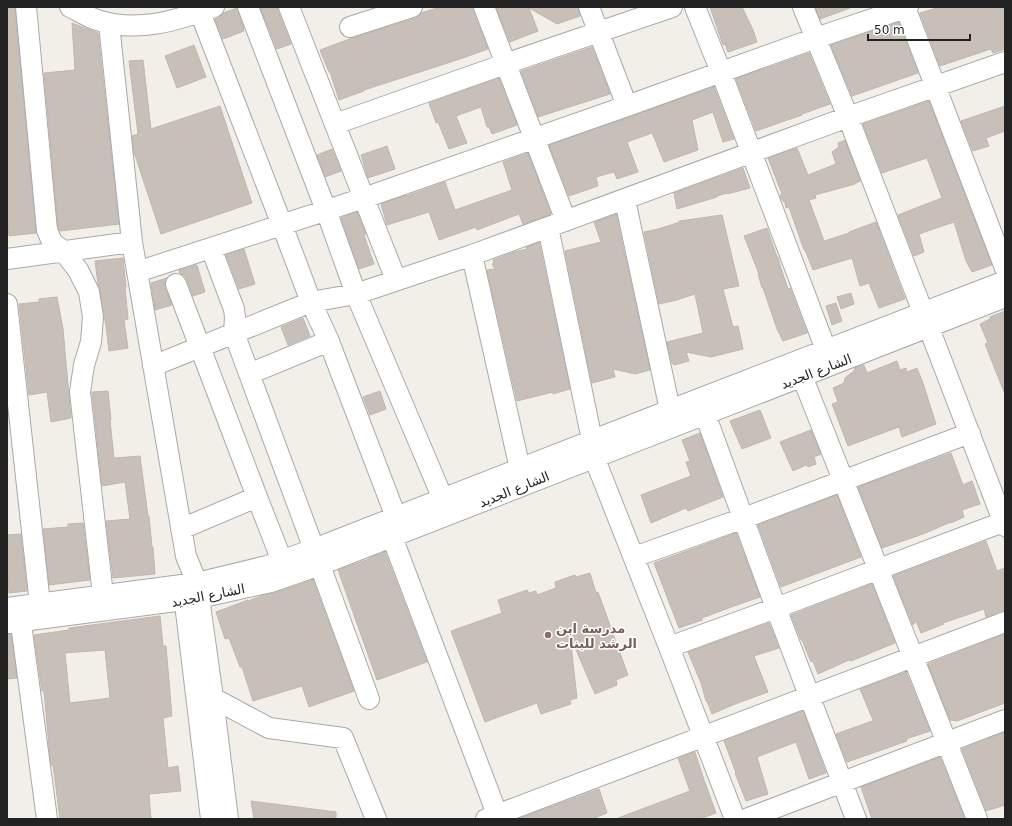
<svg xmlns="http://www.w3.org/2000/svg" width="1012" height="826" font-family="'DejaVu Sans','Noto Naskh Arabic',sans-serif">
  <rect width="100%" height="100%" fill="#f2efe9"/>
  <path fill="#c7bfb8" stroke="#c4b6ab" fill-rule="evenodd" d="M7,7H15L36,233L9,236L7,217Z
    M260,7H278V11L291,44L277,49Z
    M440,7H473V11L488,49L460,59L364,90V91L339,100L330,72H329L320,50L352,38L416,18L421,13Z
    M496,7H578L580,16L557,24L529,8L538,31L510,42Z
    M710,7H742L753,30L757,42L728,52L725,44L723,45Z
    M815,7H850V8L820,19Z
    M940,7H1005V49L993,53L991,49L940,66L920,13Z
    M237,8L244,29H243L244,31L223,39L215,19L218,18L223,13Z
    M899,22L918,73L852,96L831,45Z
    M72,23L98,33L119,224L60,231L58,227L44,73L75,70Z
    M194,45L206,77L177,88L165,56Z
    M592,47L610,94L538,117L521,71Z
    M809,53L830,104L802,114V115L756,131L736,79Z
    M143,60L151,129L220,106L252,203L161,234L134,152L132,136L138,134L129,61Z
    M499,78L517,125L492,134L489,127H487L481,107L456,116L467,143L449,149L438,122L436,123L429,103Z
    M714,87L734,139L723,142L713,112L692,120L698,150L664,162L653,135L652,133L627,142L638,172L617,179L614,172L596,177L598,186L569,196L549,145Z
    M929,101L992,265L972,272L966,261L954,222L919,234L924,252L914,256L898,215L942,198L927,158L882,173L863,124Z
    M1005,106V131L986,138L989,146L973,151L961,121Z
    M845,140L860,181L856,183L855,184L815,195L816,198L809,200L824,241L849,233V232L876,222L905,299L879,308L869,283L860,286L852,258L813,270L805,250H804L789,207L786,208L785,203L782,200L780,195L782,194L768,158L797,148L808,175L836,164L832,152L839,147L838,143Z
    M387,146L395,169L368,178L361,155Z
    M332,149L341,171L325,177L317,155Z
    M528,153L551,214L523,224L519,214L477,230L476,227L439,240L429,212L387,225L381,204L406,195V196L445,182L455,210L512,190L503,162Z
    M743,168L750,188L727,194V193L717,196V197L677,209L674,193Z
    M357,212L366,234L364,235L374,264L359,269L341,218Z
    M616,214L650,370L635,374L613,369L615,377L592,383L565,251L601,242L594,222Z
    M722,215L739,286L723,289L733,327L738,326L743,349L711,357L686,352L689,361L674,365L672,363L667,342L703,333L695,294L677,300L659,304L644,232L658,229L680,222L679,221Z
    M767,228L777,257H778L780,265L788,289L790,288L807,333L783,341L777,329L763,288H762L758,274H759L744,236Z
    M539,242L570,389L553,394V392L517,401L487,270L495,269L492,264L494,263L493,260L514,252L527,249L526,247Z
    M244,249L255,284L239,289L226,255Z
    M123,258L126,287H125L128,319L124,320L128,348L109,351L106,326L100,290L98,284L95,261Z
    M197,265L205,292L193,296L187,280L184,275L180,274L179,270Z
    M167,278L165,283V288L172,305L155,310L151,283Z
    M851,293L854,304L841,309L837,297Z
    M57,297L63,329L71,418L51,422L47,392L29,395L19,304L39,302V299Z
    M836,303L842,321L832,325L826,306Z
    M1005,311V392H1004L985,344L988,343L980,324L990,319V317Z
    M303,318L310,336L288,345L281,327Z
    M897,361L900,370L906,368L907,372L917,368L923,383L936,424L902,437L899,427L848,446L832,404L838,402L833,388L844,383L845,378L855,370L854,368L864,365L867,373Z
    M108,391L111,420H110L114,458L140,456L148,516H149L152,547H153L155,574L113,578L106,521L130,519L125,482L102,486L92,392Z
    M380,391L386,409L370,415L363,397Z
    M760,410L771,438L742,449L730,421Z
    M811,430L821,454L814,457L816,464L808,467L806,465L793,471L780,442Z
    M700,433L723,497L688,511L686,508L651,523L641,495L691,476L686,462L690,461L682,440Z
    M951,453L963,485L972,481L980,504L962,510L964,517L951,523V522L923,534L882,548L858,487Z
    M837,495L861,557L781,587L758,525Z
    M83,523L90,580L49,585L43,529L68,527V524Z
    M736,533L760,597L734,606L702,618V620L679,628L654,563Z
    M21,534L27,591L9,593L7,567V535Z
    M986,541L997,571L1005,568V611H1001L986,617L984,609L943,623L944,624L921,633L916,621L913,625L893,576Z
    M385,552L427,662L377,680L338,570L369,559V558Z
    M590,573L596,593L598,592L628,675L616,680L617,685L595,694L570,636L577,698L570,700L571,704L541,714L537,703L485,722L451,631L502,613L498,600L527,590L529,593L536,591L537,595L556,588L555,582L575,575L576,577Z
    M313,580L354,691L309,707L302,686L253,701L242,667H240L229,638L225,639L216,612L248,600V601L264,595L275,593Z
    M872,584L895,643L851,661L849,660L818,674L813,661L811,662L802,640H801L791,615Z
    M160,616L163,646H166L172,716L163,718L168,768L178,766L181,791L149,794L151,819H60L53,765H51L50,757L44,691H42L34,635L69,630V628ZM105,650L110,698L70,703L65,653Z
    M769,623L779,648L754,656L768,692L735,704L712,714L707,701H706L701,683L688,652Z
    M7,634H11L17,678L7,679Z
    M1005,634V703L957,721L950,720L928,664Z
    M906,672L930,731L906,739L907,741L847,762L836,734L872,721L873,720L860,689Z
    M803,711L826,773L809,779L796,742L757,757L768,794L746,801L735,773H736L724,741Z
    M1005,732V805L986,811L962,749Z
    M695,752L703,777L716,813L700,819H618V818L690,791L678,758Z
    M940,757L965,819H872L861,787Z
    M599,789L607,813L592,819H518Z
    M251,801L336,812V819H254Z"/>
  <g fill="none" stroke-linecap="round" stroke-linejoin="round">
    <defs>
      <path id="minor" d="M26,7L47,230L52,242L63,251L78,270L89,292L93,317L91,342L84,365L80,392L103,595
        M70,7C79,11 88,17 97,20C137,33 176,21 214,7
        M248,7L326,210L356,294L443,499
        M289,7L396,280
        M484,7L566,221
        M589,7L627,106
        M695,7L721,72L826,350
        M803,7L848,117L1005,526
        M905,7L1005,268
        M200,12L282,225L311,302L328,339L396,517
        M109,24L132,242L186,556L197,583L213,698L228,819
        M350,27L412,7
        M335,124L505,64L672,7
        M625,200L670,410
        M548,227L592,440
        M211,248L234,309L235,317L234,333L314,549L369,699
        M472,255L520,469
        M7,259L132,242
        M137,272L364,198L627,106L816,38L908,7
        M176,284L257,497L282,561
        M7,304L40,604
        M153,366L311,302L356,294L472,255L848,117L1005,62
        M249,374L329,341
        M802,376L977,819
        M705,414L776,608L856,819
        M594,457L669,647L735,819
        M181,529L257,497
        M392,537L497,814
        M634,557L744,518L970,433
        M183,587L211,819
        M7,608L197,583L267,566L314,549L670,410L1005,281
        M19,609L47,819
        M7,623L199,598L271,582L320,565L1005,297
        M669,647L776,608L1003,522
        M213,698L269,728L343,738L376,819
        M486,819L1005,622
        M746,819L1005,720"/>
    </defs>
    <use href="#minor" stroke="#a9a9a9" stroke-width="22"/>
    <use href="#minor" stroke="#fff" stroke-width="20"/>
  </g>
  <circle fill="#8d6e63" stroke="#fff" stroke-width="1.5" cx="548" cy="635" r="4"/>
  <g text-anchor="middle" stroke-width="3" stroke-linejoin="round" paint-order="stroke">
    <g font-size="13" fill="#222" stroke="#fff">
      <text transform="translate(816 371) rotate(-21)" y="5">الشارع الجديد</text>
      <text transform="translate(514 489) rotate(-22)" y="5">الشارع الجديد</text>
      <text transform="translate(208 595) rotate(-11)" y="5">الشارع الجديد</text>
    </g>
    <g font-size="13" font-weight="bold" fill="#785e54" stroke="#fff" text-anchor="start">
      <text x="556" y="633">مدرسة ابن<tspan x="556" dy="15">الرشد للبنات</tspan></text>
    </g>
  </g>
  <rect width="1012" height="826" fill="none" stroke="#222222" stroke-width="16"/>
  <path d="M868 34v6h102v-6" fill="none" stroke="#222222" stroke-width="2"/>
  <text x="874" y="34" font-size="12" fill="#222222" stroke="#ffffff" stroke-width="3" paint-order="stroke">50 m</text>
</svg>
